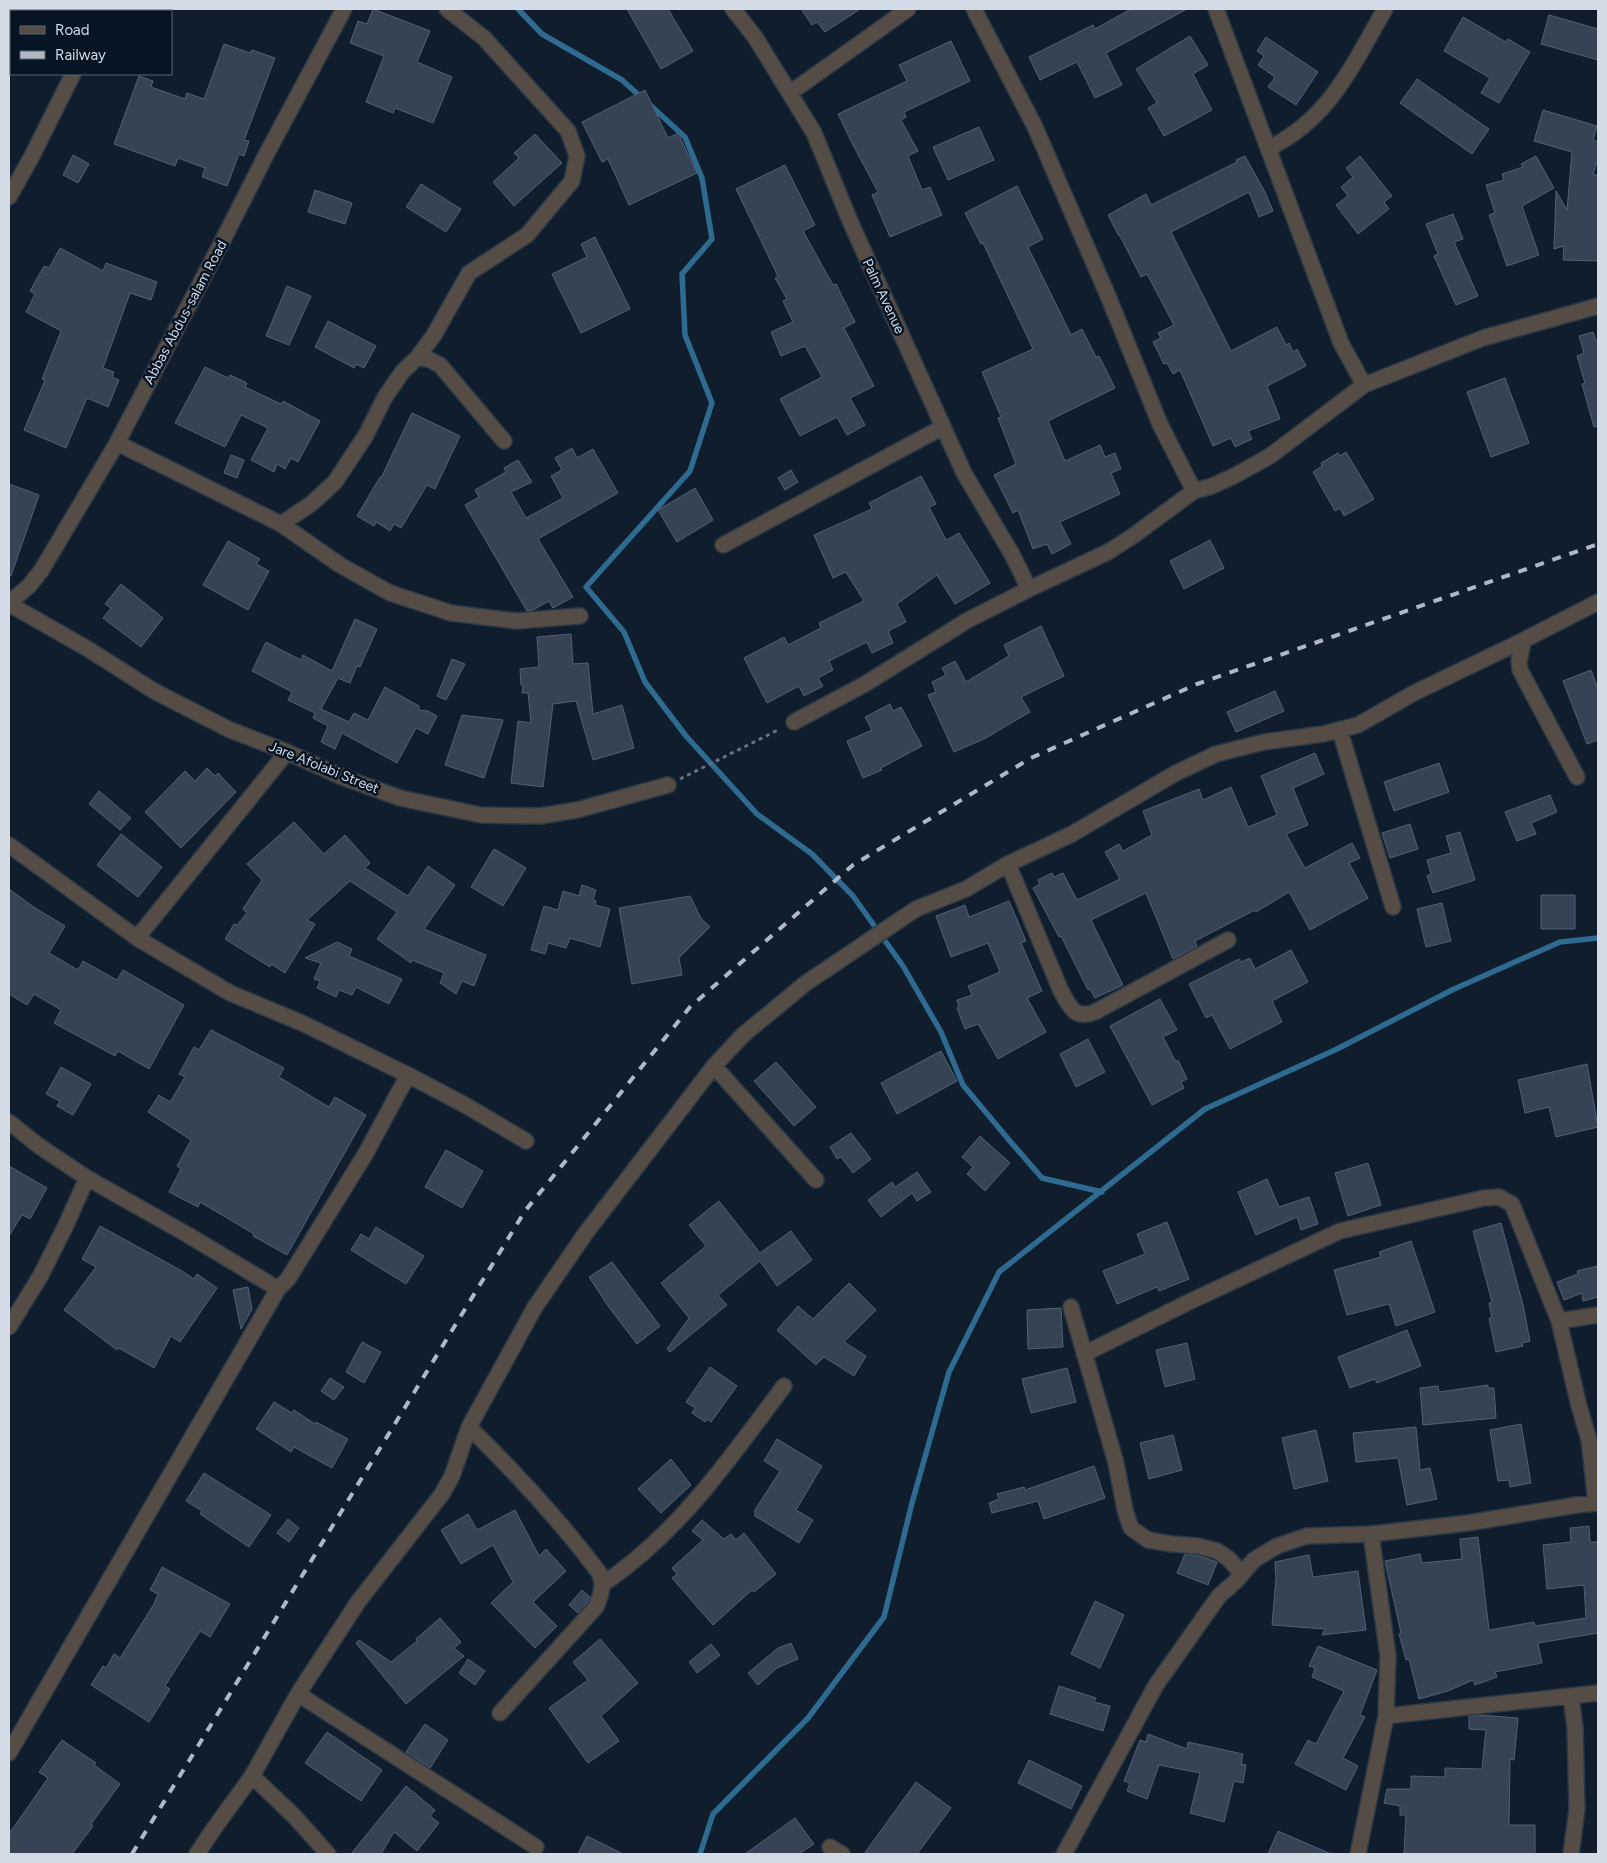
<svg xmlns="http://www.w3.org/2000/svg" width="1607" height="1863" font-family="Figtree,sans-serif">
  <rect width="100%" height="100%" fill="#101d2d"/>
  <g fill="none" stroke-linecap="round" stroke-linejoin="round">
    <path stroke="#2f6a90" stroke-width="5.5" d="M518,9L542,34L622,80L643,99
      M650,105L685,137L702,178L712,239L682,274L685,335L712,403L690,471L586,587L624,632L645,682L686,736L757,814L812,854L853,896L903,966L941,1032L963,1085L1009,1140L1042,1178L1102,1192
      M700,1854L713,1814L808,1718L884,1617L912,1503L949,1372L999,1272L1205,1109L1337,1049L1452,990L1560,942L1598,938"/>
  </g>
  <path fill="#354355" stroke="#516073" d="M373,9L430,31L417,62L452,77L433,123L395,108L393,113L366,102L384,56L350,43L358,21L367,24Z
    M627,9H668L693,51L661,69Z
    M801,9H860L825,32L817,22L812,25Z
    M1131,9H1187L1106,53L1122,85L1095,98L1077,62L1040,80L1029,57L1093,25L1095,29Z
    M1549,15L1598,29V60L1541,44Z
    M1463,17L1506,42L1508,39L1530,52L1499,103L1481,93L1490,78L1444,51Z
    M1190,36L1208,65L1193,74L1212,110L1164,136L1148,108L1157,103L1136,69Z
    M1266,37L1318,72L1296,105L1268,87L1275,77L1258,65L1264,56L1257,51Z
    M951,41L970,81L904,112L906,117L901,120L918,151L908,156L922,190L930,187L942,215L890,237L872,195L878,192L853,145L838,114L907,81L899,65Z
    M224,44L250,53L252,50L275,58L244,140L249,141L244,156L239,154L227,186L202,177L205,168L178,158L175,166L114,144L139,76L153,81L151,87L185,99L187,93L204,99Z
    M1417,79L1489,129L1472,154L1400,103Z
    M645,90L668,138L678,133L697,173L629,205L608,159L602,162L582,122Z
    M1543,110L1597,126L1593,140L1598,142V158L1593,175H1598V261L1563,260L1564,246L1554,249L1556,191L1567,210L1572,152L1534,141Z
    M979,127L994,160L948,180L933,147Z
    M535,134L562,163L514,206L493,182L519,158L514,153Z
    M73,155L89,164L78,183L63,175Z
    M1245,156L1265,192L1273,211L1259,217L1249,192L1171,232L1231,351L1277,327L1286,345L1289,343L1293,352L1297,349L1306,366L1267,386L1280,419L1248,431L1252,439L1235,447L1231,438L1213,446L1180,370L1173,374L1167,363L1164,364L1153,342L1161,338L1158,333L1174,325L1147,274L1141,277L1120,236H1119L1108,215L1146,194L1151,205L1237,162L1236,160Z
    M1360,156L1392,196L1384,202L1389,209L1358,234L1336,205L1348,196L1341,187L1353,177L1346,168Z
    M1536,156L1554,188L1522,206L1539,255L1507,266L1489,215L1495,213L1486,185L1504,180L1502,174L1523,167L1521,164Z
    M785,165L815,225L803,231L833,285L836,284L855,322L844,328L874,386L850,398L865,425L847,435L837,417L800,436L780,399L822,377L805,346L781,356L771,332L793,322L783,301L787,299L775,278L778,276L736,189Z
    M421,184L461,209L446,232L406,207Z
    M1017,186L1043,239L1028,247L1071,335L1082,329L1096,357L1099,356L1115,388L1048,421L1065,461L1100,445L1105,457L1115,453L1121,469L1111,473L1120,494L1060,522L1071,544L1052,554L1047,544L1033,549L1018,510L1013,513L994,475L1016,464L998,418L1001,417L982,372L1033,349L983,243L981,244L965,213Z
    M315,190L352,203L345,224L308,212Z
    M1453,214L1463,239L1454,242L1478,296L1456,305L1434,256L1438,254L1426,224Z
    M595,237L630,309L581,333L552,274L587,257L581,244Z
    M60,248L103,271L106,263L157,282L151,300L130,293L103,368L114,372L112,377L119,380L108,407L87,398L66,448L24,430L45,380L42,379L61,331L26,312L35,294L30,291L44,266L49,268Z
    M287,286L311,296L289,345L266,336Z
    M328,321L376,346L364,368L356,364L354,368L315,347Z
    M1593,332L1596,341L1598,340V426L1594,427L1582,384L1585,383L1577,356L1584,353L1579,336Z
    M205,367L228,378L230,375L247,383L245,387L281,404L283,401L320,421L298,462L291,458L285,469L277,464L274,472L251,460L268,428L241,415L225,447L175,423Z
    M1505,378L1529,443L1491,457L1467,392Z
    M412,413L460,436L435,489L427,485L401,528L394,524L390,531L376,522L374,526L357,516L380,477L381,478Z
    M572,448L577,458L593,449L618,493L538,539L573,597L553,608L549,601L533,610L527,611L465,505L479,497L475,490L506,472L504,468L518,460L532,482L511,492L526,518L563,498L551,476L562,470L555,458Z
    M1346,452L1374,499L1344,516L1340,508L1335,511L1313,472L1322,466L1321,463L1338,453L1340,456Z
    M231,455L244,460L237,478L224,473Z
    M791,470L798,482L785,490L778,478Z
    M921,476L936,504L929,507L946,540L959,533L990,583L955,604L937,575L897,604L906,622L888,631L893,643L872,653L867,642L829,661L833,670L818,678L823,686L804,696L799,686L767,703L744,658L784,637L788,645L821,628L819,623L864,601L846,572L833,578L814,535L872,509L869,503Z
    M9,484L39,495L11,576H9Z
    M695,488L713,520L677,542L658,510Z
    M1210,540L1224,568L1184,589L1170,561Z
    M228,541L260,559L256,564L269,571L248,610L203,585Z
    M121,584L163,618L141,647L103,618L111,608L105,604Z
    M355,619L377,629L360,667L357,666L350,683L338,678L321,709L349,722L354,713L368,720L385,687L419,706V710L428,711L437,716L428,734L416,728L397,763L342,733L335,749L321,742L328,726L313,718L315,713L288,700L292,692L252,671L266,642L301,660L303,655L332,671Z
    M1041,626L1064,676L1021,697L1030,712L984,739L954,752L928,695L936,692L932,682L946,675L942,668L955,661L966,682L1009,656L1004,645Z
    M571,634L573,664L588,663L593,714L622,705L634,748L593,760L576,701L553,704L543,787L511,783L518,721L531,723L528,693H522L523,686L521,685L520,669L539,667L537,637Z
    M452,659L465,664L446,700L437,696Z
    M1591,670L1598,689V740L1587,744L1563,681Z
    M1275,691L1284,711L1236,732L1227,712Z
    M890,704L893,711L901,707L922,746L881,768L882,770L863,778L847,741L872,730L865,717Z
    M462,715L503,720L484,778L445,765Z
    M1315,753L1324,774L1293,788L1308,825L1286,834L1305,868L1352,843L1360,858L1349,863L1368,898L1310,930L1289,892L1256,912L1255,910L1195,941L1197,946L1173,959L1146,893L1091,920L1123,985L1095,998L1090,989L1088,990L1061,936L1059,937L1033,888L1040,884L1038,880L1052,873L1054,877L1063,873L1077,900L1120,879L1105,852L1119,844L1123,851L1152,835L1143,811L1199,789L1203,800L1231,787L1248,827L1277,815L1261,776Z
    M1439,763L1449,792L1394,811L1384,782Z
    M207,768L215,776L218,773L236,792L181,848L145,812L185,771L195,781Z
    M99,791L131,818L120,830L89,804Z
    M1550,795L1557,812L1531,823L1536,834L1517,841L1505,812Z
    M294,822L324,854L345,835L370,863L365,868L408,896L428,866L455,885L424,929L486,955L474,986L462,981L456,994L440,983L444,973L412,960L411,963L377,939L397,912L350,881L307,920L315,924L285,973L271,964L270,967L225,939L234,924L237,925L247,913L243,909L262,880L247,864Z
    M1410,824L1418,849L1390,858L1382,833Z
    M1460,832L1475,880L1433,893L1427,876L1431,874L1427,860L1451,853L1446,836Z
    M121,834L162,867L138,897L97,865Z
    M494,849L526,868L503,906L471,887Z
    M582,885L596,890L593,900L596,901L595,905L610,909L600,947L570,938L566,948L548,943L545,954L531,950L544,906L558,910L563,891L579,896Z
    M9,889L35,908L65,926L49,953L78,970L83,961L117,980L123,970L184,1005L149,1069L118,1051L115,1056L54,1023L61,1010L34,994L27,1005L9,994Z
    M1541,895H1575V929H1541Z
    M690,896L701,918L710,927L679,958L682,975L632,984L619,908Z
    M1009,901L1026,941L1021,943L1042,991L1027,998L1046,1032L998,1059L978,1024L965,1029L957,1008L959,1007L957,1000L972,995L968,986L1000,972L988,943L951,957L936,916L965,905L969,917Z
    M1442,903L1451,941L1426,947L1417,909Z
    M337,942L352,949L349,956L402,979L389,1004L356,987L352,995L339,990L336,997L317,988L320,981L314,979L321,963L305,958Z
    M1291,950L1308,982L1272,1001L1282,1022L1230,1049L1212,1015L1206,1018L1189,984L1239,959L1241,962L1250,958L1255,969Z
    M1160,999L1177,1030L1163,1037L1176,1062L1178,1060L1187,1079L1181,1082L1184,1088L1152,1105L1110,1026Z
    M211,1030L284,1068L279,1077L329,1107L335,1097L366,1115L287,1255L253,1236L254,1234L200,1202L198,1207L169,1192L181,1169L177,1166L191,1140L148,1112L159,1095L170,1102L185,1077L179,1074L194,1047L199,1050Z
    M1088,1039L1105,1072L1076,1087L1060,1054Z
    M941,1051L957,1081L897,1114L881,1083Z
    M776,1062L816,1107L794,1126L754,1081Z
    M1587,1064L1598,1127L1556,1137L1549,1107L1525,1113L1518,1080Z
    M61,1067L91,1084L73,1115L57,1106L60,1101L46,1094Z
    M851,1133L871,1159L853,1173L841,1157L837,1159L830,1147Z
    M980,1136L1010,1163L985,1191L967,1174L973,1167L962,1157Z
    M446,1150L483,1171L462,1208L425,1187Z
    M1368,1163L1381,1205L1348,1216L1335,1173Z
    M9,1166L47,1188L30,1219L22,1215L9,1236Z
    M917,1172L931,1192L917,1201L912,1193L881,1217L868,1200L892,1182L895,1187Z
    M1267,1179L1279,1207L1309,1197L1318,1224L1301,1230L1297,1217L1256,1235L1238,1192Z
    M719,1201L760,1253L791,1231L812,1260L777,1286L760,1261L718,1295L727,1305L670,1352L667,1349L689,1318L661,1283L706,1246L689,1225Z
    M1167,1222L1189,1279L1159,1291L1157,1287L1117,1304L1103,1271L1145,1254L1137,1234Z
    M1501,1223L1523,1305L1530,1341L1522,1343L1523,1346L1496,1352L1489,1318H1492L1489,1303L1492,1302L1473,1231Z
    M100,1226L182,1271L194,1279L197,1274L217,1288L180,1342L171,1336L154,1368L119,1348L117,1350L64,1310L96,1267L82,1259Z
    M376,1227L424,1256L406,1284L351,1250L361,1234L369,1239Z
    M1411,1241L1435,1312L1396,1326L1389,1304L1347,1315L1334,1270L1381,1257L1379,1252Z
    M612,1262L660,1326L637,1344L608,1306L589,1277Z
    M1598,1266V1297L1583,1301L1582,1293L1564,1300L1557,1282L1578,1274L1577,1271Z
    M849,1283L876,1310L844,1342L866,1356L854,1376L824,1357L816,1365L777,1330L798,1306L813,1319Z
    M248,1287L252,1309L241,1329L233,1290Z
    M1061,1308L1063,1347L1028,1349L1027,1310Z
    M1407,1330L1421,1366L1377,1383L1375,1379L1350,1388L1338,1357Z
    M362,1342L381,1352L364,1383L346,1372Z
    M1187,1343L1195,1379L1165,1387L1156,1350Z
    M710,1367L737,1386L711,1422L707,1419L705,1422L692,1413L695,1408L686,1402Z
    M1067,1368L1076,1402L1031,1413L1022,1379Z
    M330,1378L344,1387L334,1400L321,1391Z
    M1488,1385V1388H1494L1496,1418L1423,1425L1420,1388L1438,1386L1439,1392Z
    M274,1402L292,1413L294,1410L315,1424L316,1422L348,1439L332,1468L294,1447L291,1452L256,1429Z
    M1521,1424L1531,1483L1510,1487L1509,1480L1498,1481L1490,1430Z
    M1416,1427L1420,1470L1430,1468L1437,1499L1407,1505L1398,1458L1356,1462L1353,1433Z
    M1316,1430L1328,1481L1294,1489L1282,1438Z
    M1173,1435L1182,1470L1149,1479L1140,1443Z
    M777,1439L822,1466L796,1510L813,1520L799,1543L755,1516V1510L780,1471L764,1461Z
    M671,1459L691,1485L661,1513L638,1489Z
    M1094,1466L1105,1498L1044,1519L1038,1501L992,1513L989,1503L999,1499L997,1494L1024,1487L1025,1490Z
    M204,1473L271,1515L249,1547L200,1514L202,1511L186,1501Z
    M515,1510L539,1556L546,1549L566,1571L533,1602L557,1626L535,1648L491,1603L513,1582L493,1545L461,1564L441,1530L468,1514L477,1530Z
    M288,1519L299,1528L289,1542L277,1533Z
    M702,1520L724,1539L731,1534L736,1540L744,1533L776,1574L754,1592L752,1590L713,1625L672,1578L677,1574L672,1568L703,1540L692,1531Z
    M1589,1526L1590,1542H1598V1633L1538,1643L1542,1663L1495,1672L1497,1677L1475,1685L1473,1680L1448,1691L1419,1699L1409,1659L1406,1660L1399,1634L1401,1633L1385,1561L1420,1554L1422,1563L1462,1559L1460,1539L1478,1537L1489,1630L1534,1622L1535,1626L1586,1618L1584,1585L1547,1589L1543,1545L1571,1542L1570,1528Z
    M1185,1554L1196,1555L1217,1562L1208,1585L1177,1573Z
    M1309,1555L1313,1577L1358,1571L1366,1630L1322,1635L1325,1629L1272,1625L1276,1578L1275,1562Z
    M162,1567L230,1604L210,1637L200,1631L165,1686L170,1689L149,1722L91,1685L103,1666L106,1668L114,1654L120,1658L154,1604L158,1594L150,1590Z
    M582,1590L590,1597L588,1602L578,1613L569,1605Z
    M1095,1601L1124,1615L1100,1668L1071,1654Z
    M440,1618L461,1642L454,1648L464,1656L406,1704L356,1643L359,1640L391,1662L417,1641L416,1639Z
    M600,1639L638,1683L601,1716L619,1741L588,1763L549,1708L588,1680L573,1662Z
    M791,1643L798,1659L777,1668L758,1685L748,1673L778,1648Z
    M711,1644L720,1655L697,1673L689,1662Z
    M1318,1646L1377,1670L1360,1715L1365,1717L1343,1758L1358,1766L1346,1790L1295,1764L1308,1740L1316,1744L1344,1691L1312,1677L1315,1668L1309,1666Z
    M468,1659L485,1671L475,1685L459,1673Z
    M1059,1686L1096,1698L1094,1702L1110,1706L1103,1731L1050,1714Z
    M1480,1715L1518,1718L1514,1760L1510,1759L1509,1825H1535V1854H1404L1406,1815H1400V1806L1384,1803L1387,1789H1411V1776L1445,1777V1768L1482,1769L1486,1730L1469,1729V1716Z
    M425,1724L448,1740L430,1768L406,1752Z
    M327,1732L382,1770L361,1801L305,1763Z
    M1148,1734L1187,1749L1188,1742L1243,1754L1241,1764L1246,1765L1243,1783L1234,1781L1224,1822L1190,1813L1200,1773L1159,1765L1147,1799L1127,1791L1130,1783L1124,1781L1140,1740L1146,1742Z
    M62,1740L96,1763L94,1765L120,1784L91,1824L93,1826L72,1854H9V1834L48,1778L39,1772Z
    M1029,1760L1082,1786L1071,1809L1018,1783Z
    M916,1782L951,1808L917,1854H864Z
    M406,1786L435,1810L430,1816L439,1823L417,1851L394,1832L381,1854H351Z
    M795,1818L814,1844L799,1854H745Z
    M1278,1831L1331,1854H1268Z
    M587,1836L623,1854H578Z"/>
  <g fill="none" stroke-linecap="round" stroke-linejoin="round">
    <defs>
      <path id="minor" d="M733,9L755,37L814,133L850,221L964,473L1013,556L1029,589
        M974,9L1035,127L1108,296L1160,424L1194,491
        M1216,9L1341,343L1364,385
        M105,11L106,9
        M9,26L11,27
        M790,93L908,9
        M1269,148C1330,119 1353,64 1385,9
        M9,197L31,158L73,74
        M417,358L428,359L440,365L504,441
        M117,443L281,524L340,565L390,593L451,613L516,621L580,616
        M281,524L311,504L335,482L366,435L385,397L403,371L417,358L434,335L469,273L527,235L572,181L577,156L568,131L484,38L447,9
        M723,545L943,427
        M9,603L29,586L41,571L117,443L225,236L266,155L344,9
        M9,604L88,649L154,691L228,729L287,752L342,777L400,798L481,815L540,816L577,810L668,785
        M1524,640L1519,661L1520,670L1577,777
        M794,722L865,684L968,620L1029,589L1108,552L1133,536L1194,491L1212,486L1234,476L1270,456L1364,385L1483,338L1598,306
        M1340,731L1393,907
        M9,845L137,938L230,993L302,1023L408,1075L465,1105L526,1141
        M1008,864L1061,991C1070,1007 1075,1020 1095,1012L1228,940
        M137,938L287,752
        M714,1066L816,1180
        M9,1122L39,1146L87,1178L188,1235L278,1289
        M1071,1307L1116,1463L1125,1510L1131,1528L1148,1540L1172,1544L1198,1546L1217,1551L1229,1559L1242,1574
        M1559,1321L1598,1315
        M9,1327L41,1275L65,1227L87,1178
        M1084,1354L1191,1301L1340,1231L1484,1198L1499,1197L1512,1204L1559,1321L1579,1406L1589,1440L1596,1503
        M469,1427C517,1474 560,1520 600,1574C604,1587 601,1595 596,1607L500,1713
        M603,1584C679,1533 730,1458 784,1386
        M298,1694L536,1847
        M1386,1716L1598,1693
        M9,1753L278,1289L288,1279L366,1153L408,1075
        M252,1776L294,1816L328,1854
        M830,1847L842,1854
        M197,1854L213,1830L252,1776L298,1694L358,1602L442,1494L452,1476L469,1427L535,1307L585,1234L714,1066L743,1035L806,983L916,909L966,889L1008,864L1072,834L1176,773L1216,754L1264,742L1323,734L1358,725L1414,693L1524,640L1598,602
        M1064,1854L1156,1685L1219,1596L1235,1582L1254,1560L1277,1546L1307,1536L1371,1534L1468,1523L1577,1505L1598,1503
        M1358,1854L1386,1716L1388,1656L1371,1534
        M1571,1854L1577,1809L1575,1728L1571,1697"/>
    </defs>
    <use href="#minor" stroke="#2b3847" stroke-width="18"/>
    <path stroke="#65717e" stroke-width="3" stroke-dasharray="4 4" stroke-linecap="butt" d="M680,779L780,729"/>
    <use href="#minor" stroke="#544c45" stroke-width="15"/>
    <path stroke="#afb8c4" stroke-width="4" stroke-dasharray="9 9" stroke-linecap="butt" d="M132,1854L525,1211L690,1007L853,865L1031,758L1197,684L1598,544"/>
  </g>
  <g text-anchor="middle" stroke-width="5" stroke-linejoin="round" paint-order="stroke">
    <g font-size="14" fill="#d2dbe6" stroke="#071423">
      <text transform="translate(884 296) rotate(65)" y="5">Palm Avenue</text>
      <text transform="translate(185 312) rotate(-62)" y="5">Abbas Abdus-salam Road</text>
      <text transform="translate(324 767) rotate(22)" y="5">Jare Afolabi Street</text>
    </g>
  </g>
  <rect width="1607" height="1863" fill="none" stroke="#d2dbe6" stroke-width="20"/>
  <rect x="10" y="10" width="162" height="65" fill="#071423" stroke="#586471"/>
  <rect x="20" y="26" width="25" height="8" fill="#544c45" stroke="#586471"/>
  <text x="55" y="35" font-size="15" fill="#d2dbe6">Road</text>
  <rect x="20" y="51" width="25" height="8" fill="#afb8c4" stroke="#586471"/>
  <text x="55" y="60" font-size="15" fill="#d2dbe6">Railway</text>
</svg>
